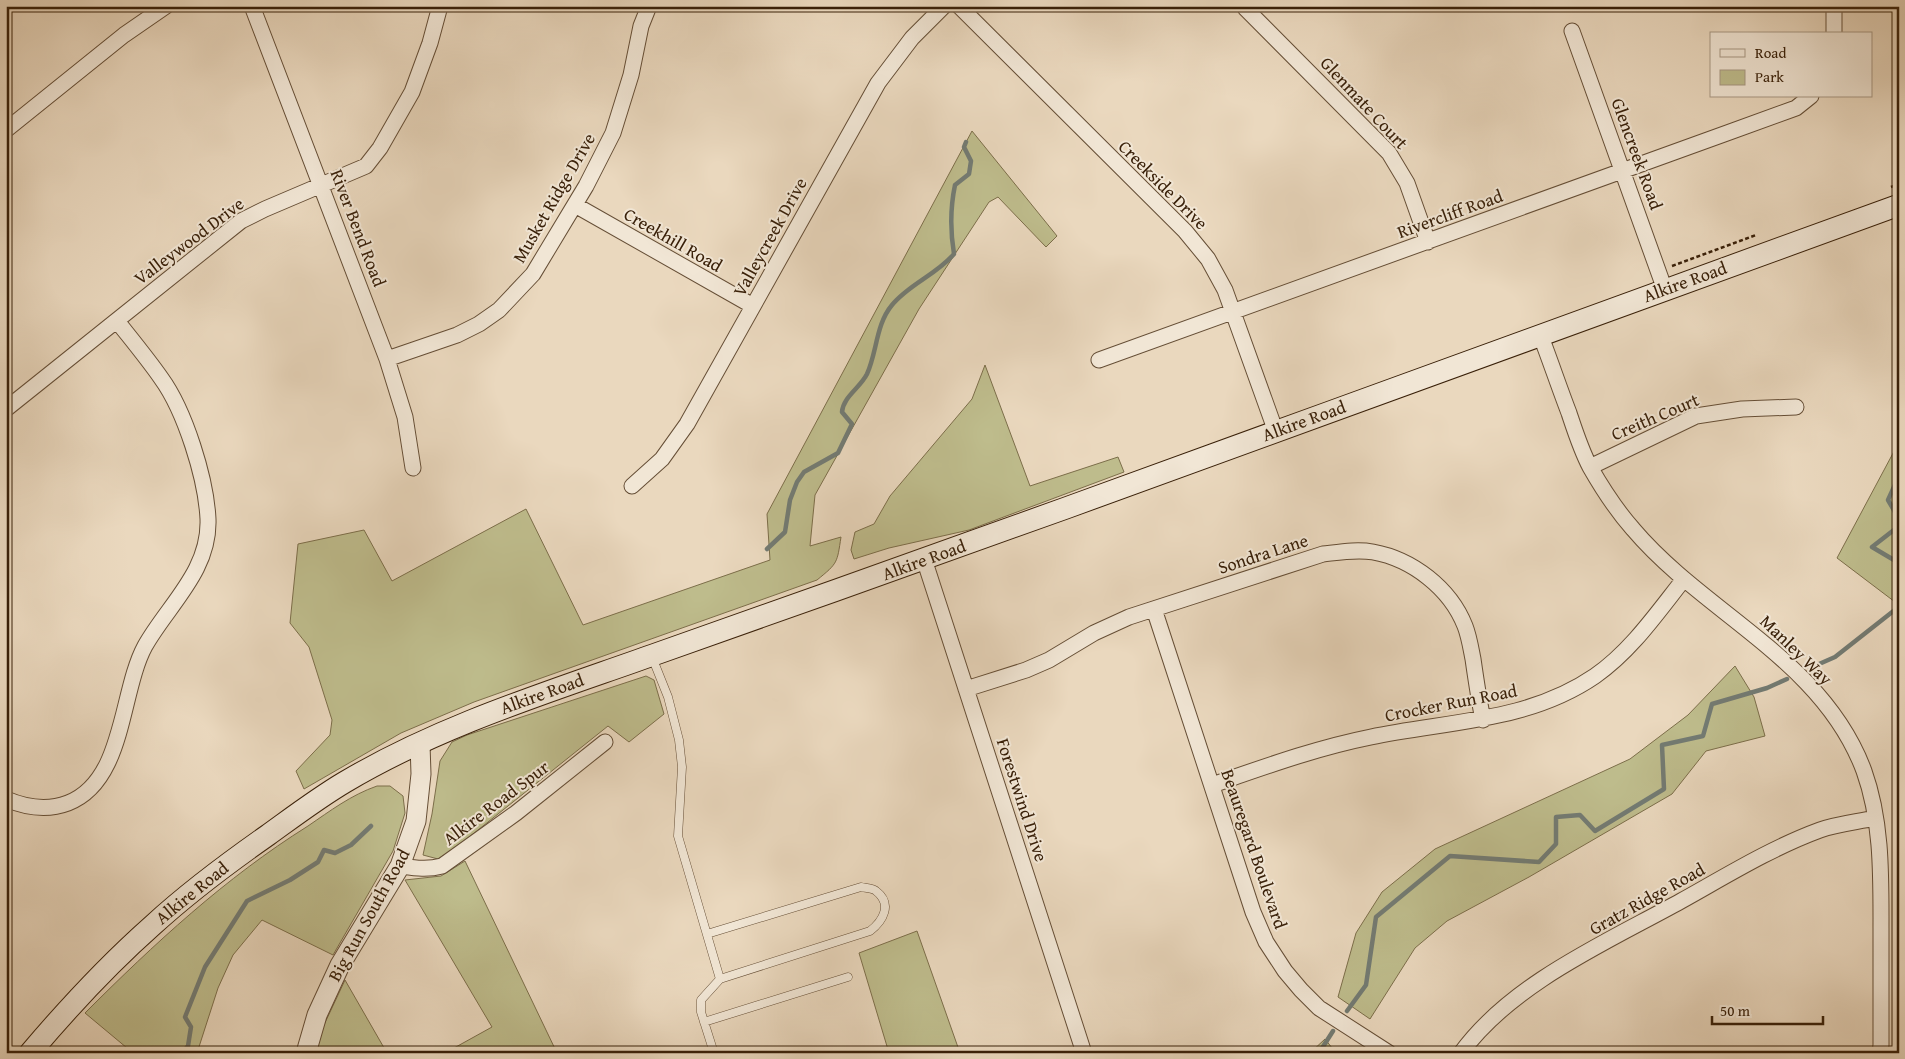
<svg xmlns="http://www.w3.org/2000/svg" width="1905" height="1059" font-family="'Gentium Book Plus',serif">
  <rect width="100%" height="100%" fill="#ead8be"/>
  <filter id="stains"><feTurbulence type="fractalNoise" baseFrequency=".004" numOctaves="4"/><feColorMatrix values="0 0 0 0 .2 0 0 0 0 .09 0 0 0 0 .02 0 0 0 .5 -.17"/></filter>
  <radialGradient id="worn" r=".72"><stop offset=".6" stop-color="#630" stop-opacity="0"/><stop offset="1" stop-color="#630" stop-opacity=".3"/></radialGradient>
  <path fill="#bebc8c" stroke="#7c6e4a" d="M972,131L1057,236L1046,247L998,197L989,202L919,309L815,495L810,546L841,537C837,563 838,563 817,580L474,702L401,733L304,789L296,771L330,735L332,720L309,647L290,623L298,544L364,530L392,581L526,509L583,625L770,560L767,514Z
    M985,365L1030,486L1118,457L1124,472L969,530L889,548L854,559L851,550L855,532L874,524L890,496L972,399Z
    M1899,442V605L1837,558Z
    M1735,666L1754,697L1765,736L1706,751L1672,794L1529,877L1447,921L1415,948L1370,1019L1338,997L1356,933L1382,892L1435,849L1630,759L1688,715Z
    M646,676L654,680L664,714L629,742L608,726L458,846L438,859L423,855L432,814L440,761L452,742L467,735Z
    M377,786H390L403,796L405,813L393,851L333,955L262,920L233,955L218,988L197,1053H133L85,1013C154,944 225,878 308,826C330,811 351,795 377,786Z
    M465,861L557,1053H445L492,1027L405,880L441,876Z
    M917,931L960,1053H889L859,953Z
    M345,980L387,1053H313L316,1042Z
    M1325,1039L1336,1053H1310Z"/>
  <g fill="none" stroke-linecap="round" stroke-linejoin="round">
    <path stroke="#737b73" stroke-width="4.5" d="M1899,476L1888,500L1899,519
      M1899,526L1872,547L1899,563
      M767,549L785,532L790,500L797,482L804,472L838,453L852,424L842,412C843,397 860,388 867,374C877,352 876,324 892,305C909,284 936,275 954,254C950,230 950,209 955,185L969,174L971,161L964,147L966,142
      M1810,668L1835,657L1896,609L1899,581
      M1347,1011L1366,985L1376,917L1450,856L1539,862L1556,844V817L1580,815L1595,831L1664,789L1662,745L1703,736L1712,704L1767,688L1787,679
      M182,1053L188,1046L191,1027L185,1017L205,967L247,901L290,880L318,862L324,850L335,853L351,845L371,826
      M1319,1053L1333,1031"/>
    <defs>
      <path id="service" d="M652,657L668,697L679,740L682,767L678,836L720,979L701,1000V1012L714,1053
        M707,934L861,887C865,888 873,888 876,891C893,904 883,921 870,931L720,979
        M704,1022L848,977"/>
      <path id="minor" d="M252,6L387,359L405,417L413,468
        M959,6L1185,231L1208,259L1225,290L1276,432
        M1245,8L1389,153L1407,183L1428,242
        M1572,31L1665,290
        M1834,34V6
        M6,130L124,35L166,6
        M575,205L753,306
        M1540,334C1550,360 1559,387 1569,413C1575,431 1581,450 1590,467C1602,488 1617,511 1633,529C1705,614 1823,660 1864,771C1882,821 1881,875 1881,928C1881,967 1881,1006 1881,1045L1880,1053
        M387,359L457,335L479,324L499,310L533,274L586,186L613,133L631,75L641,26L649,6
        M1099,360L1727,133L1796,108L1811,96
        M6,409L241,221L265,209L366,166L380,148L412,92L430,43L440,6
        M1590,467L1696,416L1742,409L1796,407
        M632,486L662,459L687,424L878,83L912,38L944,6
        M924,559L1084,1053
        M1154,609L1253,912L1266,942L1285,971L1301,990L1319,1008L1389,1053
        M966,689L1026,670L1049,660L1094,633L1129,617L1323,554C1340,552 1357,549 1373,552C1412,559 1450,588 1465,626C1469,636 1471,649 1473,659C1476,680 1479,700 1483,720
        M1212,785C1264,767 1316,748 1371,737C1447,721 1528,722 1595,676C1631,651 1657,613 1684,579
        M6,799C27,808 47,811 68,803C125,781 120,692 145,646C168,605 210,571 208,519C206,478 185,411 161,378C147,358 132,340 117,321
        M400,866C415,868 427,870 442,866L516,813L605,742
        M1461,1053C1512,983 1607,942 1681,901C1726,876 1771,848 1820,830C1837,824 1857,822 1875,818"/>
      <path id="tertiary" d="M306,1053L317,1015L340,965L400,866L416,821L421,774L420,744"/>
      <path id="secondary" d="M30,1053C68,1008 109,964 153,925C189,892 228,863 268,835C293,817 318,798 345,782C441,725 549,692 653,655C791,606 928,558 1066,508C1344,408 1620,304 1899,205"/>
    </defs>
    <use href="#service" stroke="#654e36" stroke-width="9"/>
    <use href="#minor" stroke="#654e36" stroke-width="17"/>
    <use href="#tertiary" stroke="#654e36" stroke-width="21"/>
    <use href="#secondary" stroke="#392009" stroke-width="23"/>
    <path stroke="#392009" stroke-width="2.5" stroke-dasharray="4 2.5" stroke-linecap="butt" d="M1891,187L1899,184
      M1672,266L1756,235"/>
    <use href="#service" stroke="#f1e6d5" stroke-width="8"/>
    <use href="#minor" stroke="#f1e6d5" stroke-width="15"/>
    <use href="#tertiary" stroke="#f1e6d5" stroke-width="19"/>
    <use href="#secondary" stroke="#f1e6d5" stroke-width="21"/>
  </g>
  <g text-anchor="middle" stroke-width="4" stroke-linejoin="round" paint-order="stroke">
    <g font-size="18" fill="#392009" stroke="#f1e6d5">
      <text transform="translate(1364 103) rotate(47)" y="6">Glenmate Court</text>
      <text transform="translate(1637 154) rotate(70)" y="6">Glencreek Road</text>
      <text transform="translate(1163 185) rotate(45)" y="6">Creekside Drive</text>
      <text transform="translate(554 198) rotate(-60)" y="6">Musket Ridge Drive</text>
      <text transform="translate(1450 214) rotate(-20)" y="6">Rivercliff Road</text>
      <text transform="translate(358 228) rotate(69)" y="6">River Bend Road</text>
      <text transform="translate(770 237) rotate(-61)" y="6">Valleycreek Drive</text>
      <text transform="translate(673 240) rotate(30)" y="6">Creekhill Road</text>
      <text transform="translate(189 241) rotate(-37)" y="6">Valleywood Drive</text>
      <text transform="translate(1685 282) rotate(-20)" y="6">Alkire Road</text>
      <text transform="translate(1655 417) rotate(-23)" y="6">Creith Court</text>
      <text transform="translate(1304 421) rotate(-20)" y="6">Alkire Road</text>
      <text transform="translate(1263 554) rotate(-18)" y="6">Sondra Lane</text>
      <text transform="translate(924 560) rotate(-20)" y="6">Alkire Road</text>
      <text transform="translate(1796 650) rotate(44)" y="6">Manley Way</text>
      <text transform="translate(542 694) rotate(-20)" y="6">Alkire Road</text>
      <text transform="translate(1451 703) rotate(-11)" y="6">Crocker Run Road</text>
      <text transform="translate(1022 800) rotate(72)" y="6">Forestwind Drive</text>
      <text transform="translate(496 803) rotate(-37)" y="6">Alkire Road Spur</text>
      <text transform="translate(1254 849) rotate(71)" y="6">Beauregard Boulevard</text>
      <text transform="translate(192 893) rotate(-39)" y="6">Alkire Road</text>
      <text transform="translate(1647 899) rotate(-29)" y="6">Gratz Ridge Road</text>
      <text transform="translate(369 915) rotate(-61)" y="6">Big Run South Road</text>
    </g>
  </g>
  <rect width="1905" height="1059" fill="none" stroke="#ead8be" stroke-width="25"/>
  <rect x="8" y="8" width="1890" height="1044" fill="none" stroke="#392009" stroke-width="2.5"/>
  <rect x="12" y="12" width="1880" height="1034" fill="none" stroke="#392009"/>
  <rect x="1710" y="32" width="162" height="65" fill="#f1e6d5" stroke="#a79783"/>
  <rect x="1720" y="49" width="25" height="8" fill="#f1e6d5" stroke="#a79783"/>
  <text x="1755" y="58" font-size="15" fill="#392009">Road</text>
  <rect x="1720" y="70" width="25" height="15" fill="#bebc8c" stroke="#a79783"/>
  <text x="1755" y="82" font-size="15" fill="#392009">Park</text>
  <path d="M1712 1016v8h111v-8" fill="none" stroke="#392009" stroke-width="2.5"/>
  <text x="1720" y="1016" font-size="15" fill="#392009" stroke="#f1e6d5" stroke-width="4" paint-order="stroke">50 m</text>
  <rect width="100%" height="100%" filter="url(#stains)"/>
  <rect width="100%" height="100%" fill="url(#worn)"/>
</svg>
